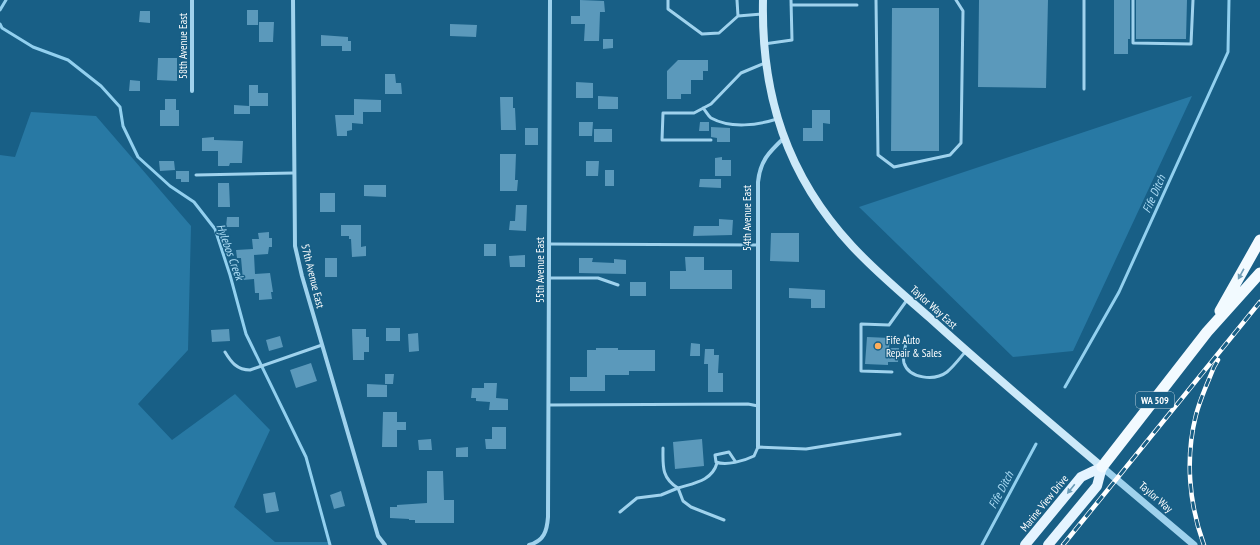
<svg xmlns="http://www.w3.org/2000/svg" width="1260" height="545" font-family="'PT Sans Narrow',sans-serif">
  <rect width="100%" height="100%" fill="#185f86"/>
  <path fill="#2879a4" d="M1192,96L1073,351L1013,357L859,207Z
    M31,112L96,116L191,226L188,350L138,404L172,440L235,394L270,430L234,507L275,542H329L330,545H0V155L15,157Z"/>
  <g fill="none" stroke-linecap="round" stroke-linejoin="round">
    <path stroke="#92d0ef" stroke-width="3" d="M0,10L6,0
      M0,24L2,28L33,47L68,60L101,86L120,107L123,126L138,157L170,186L194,202L215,229L230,275L246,334L306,457L330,545
      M1065,387L1119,292L1228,52L1229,0
      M982,545L1036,444"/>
  </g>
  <path fill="#5b99bb" d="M580,0L604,1L605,12H600L599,41H584L585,24H571V16H580Z
    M979,0H1048L1046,88L978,87Z
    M1114,0H1130V39H1128V54H1114Z
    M1136,0H1187L1186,39H1136Z
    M892,8H939V151H891Z
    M247,10H258V25H247Z
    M140,11H150V23L139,22Z
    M259,22H274L273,42H259Z
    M450,24L477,25L476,37L450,36Z
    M321,35L348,37V41H351V51H342V46H321Z
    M603,39H613V48L603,49Z
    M158,58H177V81L157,80Z
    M678,60H708V71H703V80H691V94H681V99H667V71Z
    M385,74H395L396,83H401L402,94H385Z
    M130,80L140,81V91H129Z
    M576,82L593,83V98H576Z
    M249,85H258V93H268V106H250V114H234V105L249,106Z
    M598,96L618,97V109H598Z
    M500,97H513V108H515L516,130H501Z
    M165,99H176V110H179V126H160V110H165Z
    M354,99L381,100V112H363V124L352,123V130L347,131V136H337L335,115H354Z
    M812,110H830V124L823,123V141H803V128H812Z
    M579,122H593L592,136H579Z
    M700,122H709V131H699Z
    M711,127L730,128V142H717V138L711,137Z
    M525,128H538V145H525Z
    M594,129H612V142H594Z
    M214,137V140L243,141L242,163H230L229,166H218V151H202V138Z
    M500,154H516L515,180H518L517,191H500Z
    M722,157V160H731V176H715V158Z
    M159,161H174L175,170L160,171Z
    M586,161H599L598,176H586Z
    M605,170H614V186H605Z
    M176,171H189V182H181V179H176Z
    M700,179H721V188L699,187Z
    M218,183H229L230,207H218Z
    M364,185H386V197L364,196Z
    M320,193H335V212H320Z
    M516,205H527L526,231L509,230L510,221H515Z
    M227,217H239V227H226Z
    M719,219L733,220L732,235L693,236L694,226H719Z
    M341,225H361V247L366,246V256L352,257L351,239H349V236H341Z
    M269,232V238H272V247H269L268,254L254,255L255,274L270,273L273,292H271L272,299L259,300V293H255L254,279L243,280L241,258H237L236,250L253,249L252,239H259L258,233Z
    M771,233H799V262L770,261Z
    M484,244H496V256H484Z
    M525,255V267H510L509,256Z
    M685,257H704V270H732V289H670V271H686Z
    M325,258H337V277H325Z
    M579,258H593L592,262L614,263V259L626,260V274L579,273Z
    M630,282H646V296H630Z
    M789,288L825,290V308H811V299L789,298Z
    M386,328H400V341H386Z
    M229,329L230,341L212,342L211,330Z
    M352,329H366V337H369V352H364V360H353Z
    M418,333L419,351L409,352L408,334Z
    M280,336L283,347L269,351L266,340Z
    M867,337L890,338L889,348H899L898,362H888V365L865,364Z
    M691,343L700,344V356H690Z
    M596,348H618V350H655V371H629V375H605V391H570V377H587V350H596Z
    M705,349H714V355H719L718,373H723V392H708V364H704Z
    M311,363L317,381L296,388L290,370Z
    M385,374H394L393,384H385Z
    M484,383H497L496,398L508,399V410H489L490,402L476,401V398H471L472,388H484Z
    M367,384L387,385V397H367Z
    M383,412H397V422H406V430H397V447H382Z
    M492,427H506V449H486L485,439H492Z
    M431,439L432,450H419L418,440Z
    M702,439L704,466L675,469L673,442Z
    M468,447V457H456V448Z
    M427,471H443L444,500H454V523H415V520H409V519L390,518V507H397V505L427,503Z
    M341,491L345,506L334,509L330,495Z
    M275,492L279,511L266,513L263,494Z"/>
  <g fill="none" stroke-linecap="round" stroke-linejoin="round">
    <path stroke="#9fd2ed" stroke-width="3" d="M668,0V9L702,34L719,33L738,16L762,14
      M737,0L738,16
      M876,0L878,155L894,167L950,155L961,143L963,11L956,0
      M1133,0V43L1191,44L1193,0
      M791,5H857
      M764,44L792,40L791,0
      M1084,89V0
      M703,108C706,111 708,116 711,118C731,129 758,125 777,119
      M711,140H662L663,113H694L711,104L741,73L765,63
      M196,175L293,173
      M549,244L758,245
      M549,278H598L618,285
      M908,336C906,343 902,356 904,363C909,379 935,381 947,372C954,366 960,358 966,351
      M225,352C231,362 237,370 250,370L322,345
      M892,372L861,371V324L889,325L907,300
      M549,405L748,404L758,406
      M663,448C663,465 661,478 678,488C694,483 712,481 717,463
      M735,461L729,452L715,455L716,462C726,466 744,461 754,456L758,447L806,449L900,434
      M620,512L637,498L661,495L678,488L683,501L691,507L724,520"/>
    <path stroke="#9fd2ed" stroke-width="4" d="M293,0L295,246L302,276L378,536L385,545
      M192,91V0
      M758,447V182C760,161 769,152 784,138
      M529,545C544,541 547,531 548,517L550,0"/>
    <path stroke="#9fd2ed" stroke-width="7" d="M1102,467L1194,545"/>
    <path stroke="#cce9f9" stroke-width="8" d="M763,0C761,95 787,176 852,246C876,272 904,295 930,318C986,369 1044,418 1102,467"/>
    <path stroke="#e5f4ff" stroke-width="10" d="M1025,545L1081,477L1102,467
      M1048,545L1097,486L1102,467"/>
    <path stroke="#f2faff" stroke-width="11" d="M1220,311L1260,240
      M1102,467L1207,332L1260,273"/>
    <defs>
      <path id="rail" d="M1063,545L1260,302
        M1204,545C1189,504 1185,458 1196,415C1200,399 1208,382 1214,367L1218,360"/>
    </defs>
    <use href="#rail" stroke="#fff" stroke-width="4.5"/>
    <use href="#rail" stroke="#185f86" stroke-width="3" stroke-dasharray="9" stroke-linecap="butt"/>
  </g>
  <defs><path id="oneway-solid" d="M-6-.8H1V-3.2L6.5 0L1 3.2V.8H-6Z"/></defs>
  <use fill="#6f9db6" href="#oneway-solid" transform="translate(1241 274) rotate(119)"/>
  <use fill="#6a9bb6" href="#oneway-solid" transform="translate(1071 489) rotate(129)"/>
  <circle fill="#ffae5b" stroke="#185f86" stroke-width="1.5" cx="878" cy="346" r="4"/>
  <g text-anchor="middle" stroke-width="3" stroke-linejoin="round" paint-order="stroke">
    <rect fill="#185f86" stroke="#bacfdb" stroke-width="1" x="1136" y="392" width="38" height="16" rx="3"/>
    <g font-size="10" font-weight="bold" fill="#fff">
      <text x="1155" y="404">WA 509</text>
    </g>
    <g font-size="11" fill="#fff" stroke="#185f86">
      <text transform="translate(183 46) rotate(-90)" y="4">58th Avenue East</text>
      <text transform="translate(747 218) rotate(-90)" y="4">54th Avenue East</text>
      <text transform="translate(540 270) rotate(-90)" y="4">55th Avenue East</text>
      <text transform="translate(313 276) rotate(76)" y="4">57th Avenue East</text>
      <text transform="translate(934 307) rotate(42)" y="4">Taylor Way East</text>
      <text transform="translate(1156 497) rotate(41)" y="4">Taylor Way</text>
      <text transform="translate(1044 503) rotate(-51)" y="4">Marine View Drive</text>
    </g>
    <g font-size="11" fill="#fff" stroke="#185f86" text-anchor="start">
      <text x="886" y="344">Fife Auto<tspan x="886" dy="13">Repair &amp; Sales</tspan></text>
    </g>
    <g font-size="12" font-style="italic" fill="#abdbf4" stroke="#185f86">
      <text transform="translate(1154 194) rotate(-66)" y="4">Fife Ditch</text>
      <text transform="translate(230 252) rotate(70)" y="4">Hylebos Creek</text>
      <text transform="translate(1001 490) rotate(-62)" y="4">Fife Ditch</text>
    </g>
  </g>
</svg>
